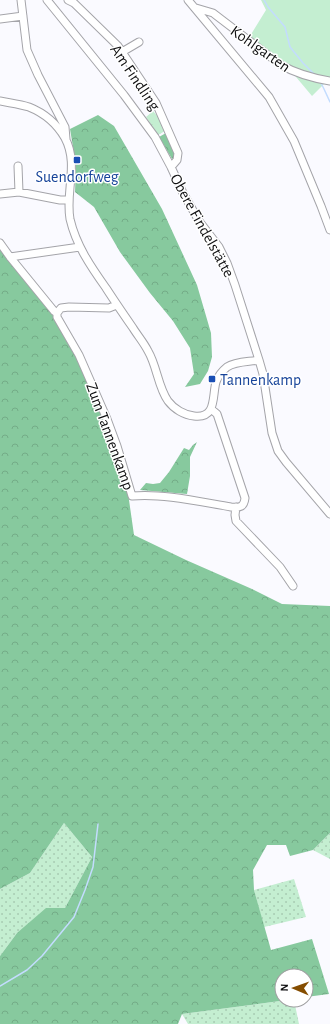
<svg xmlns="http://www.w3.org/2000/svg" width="330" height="1024" font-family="'Alegreya Sans',sans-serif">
  <defs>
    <pattern id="grass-dots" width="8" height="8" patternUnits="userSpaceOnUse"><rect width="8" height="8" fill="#c4eed1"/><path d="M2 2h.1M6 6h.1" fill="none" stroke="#a7cbb2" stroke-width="1.8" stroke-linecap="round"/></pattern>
    <pattern id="forest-crowns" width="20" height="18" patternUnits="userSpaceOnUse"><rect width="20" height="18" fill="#87c99e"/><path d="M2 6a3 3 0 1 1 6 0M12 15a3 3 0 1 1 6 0" fill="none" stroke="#74ac87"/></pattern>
    <pattern id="park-tufts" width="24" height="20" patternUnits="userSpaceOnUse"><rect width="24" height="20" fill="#c4eed1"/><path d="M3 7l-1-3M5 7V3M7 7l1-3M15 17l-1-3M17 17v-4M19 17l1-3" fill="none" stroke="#a7cbb2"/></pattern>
  </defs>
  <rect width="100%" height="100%" fill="#fafaff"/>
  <path fill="url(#grass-dots)" d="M64,823L92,857L65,908L17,933L0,956V889L30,873Z
    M330,833V859L313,850Z
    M294,879L306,917L264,927L254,890Z
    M287,1000H294L299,1024H188L182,1014Z"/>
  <path fill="url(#forest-crowns)" d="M98,115L114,126L162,209L197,285L211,333L212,357L208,371L200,384L185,387L194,374L190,348L173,321L150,293L120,252L94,207L75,192L76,165L70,129Z
    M166,133L176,154L175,157L172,159L159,137Z
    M0,248L51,312L74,353L94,395L112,441L128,493L134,535L186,560L252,589L282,604L330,606V833L313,850L290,856L286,845H267L253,870L254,890L271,950L312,939L329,994L306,997V976H282V1000H287L182,1014L178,1024H0V956L17,933L46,908H65L92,857L64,823L30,873L0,889Z
    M197,442L190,457V476L187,494L140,490L146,483L153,484L160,483L169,472L184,448L189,450L193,445Z"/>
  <path fill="url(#park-tufts)" d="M153,111L160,119L165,131L158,135L146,117Z"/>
  <path fill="#c4eed1" d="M261,0H330V80L326,82L312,96L291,71L250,36L266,10Z"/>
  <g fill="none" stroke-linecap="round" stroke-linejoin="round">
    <path stroke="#c3dcfe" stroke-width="1.5" d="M264,0L268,7L285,27L290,47L303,63L315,75
      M321,83L324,89L330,102
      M0,986L27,970L42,956L74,917L85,890L93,867L98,824"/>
    <defs>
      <path id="minor" d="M21,0L27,50L38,75L65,127L66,139
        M47,0L124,95L155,137L171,167L183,193L199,221L219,247L227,263L235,285L259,360L263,374L272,433L278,451L286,462L330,514
        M68,0L74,3L118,46L156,103L178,153L177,160L171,167
        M188,0L269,97L294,141L321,206L330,230
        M196,8L213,13L281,65C297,74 312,78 330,81
        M0,19L23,16
        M122,52L139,42
        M0,101C10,103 20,104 29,107C44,113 57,124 65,138C79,164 65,192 70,219C76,245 91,267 106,288C115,302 124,315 133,328C138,336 144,343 148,351C157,366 158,387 168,401C174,409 184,415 194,416C217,419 212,396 216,382C218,376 222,371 227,367C236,361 249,362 259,360
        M18,166L19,192
        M0,194L19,192L60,200H68
        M0,243L10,257L54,311L57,313V317L79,355L107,419L117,446L132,496C162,493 201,502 231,507C240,508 244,507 245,498L217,414L211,409
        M10,257L80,247
        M57,313L61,308L69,307L109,308L114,306L116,304
        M236,507L235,515L236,521L280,567L293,586"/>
    </defs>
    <use href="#minor" stroke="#a4a4a9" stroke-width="9"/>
    <use href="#minor" stroke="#fff" stroke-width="7"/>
  </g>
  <g fill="#1a4fb4" stroke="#fff" stroke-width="1.5">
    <rect x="73" y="156" width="8" height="8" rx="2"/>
    <rect x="208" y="375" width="8" height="8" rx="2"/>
  </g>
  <g text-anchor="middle" stroke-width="3" stroke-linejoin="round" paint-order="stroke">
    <g font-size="16" fill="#101011" stroke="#fff">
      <text transform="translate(261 48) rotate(35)" y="6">Kohlgarten</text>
      <text transform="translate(136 77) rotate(56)" y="6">Am Findling</text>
      <text transform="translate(203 225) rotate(61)" y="6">Obere Findelstätte</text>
      <text transform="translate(111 436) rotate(70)" y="6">Zum Tannenkamp</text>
    </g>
    <g font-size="16" fill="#164399" stroke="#fff">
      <text x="77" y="182">Suendorfweg</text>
      <text x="220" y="385" text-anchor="start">Tannenkamp</text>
    </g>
  </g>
  <g transform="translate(294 988) rotate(272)"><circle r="19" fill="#ffffff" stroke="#9f9fa0"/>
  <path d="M0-3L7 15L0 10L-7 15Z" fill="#854d00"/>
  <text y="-6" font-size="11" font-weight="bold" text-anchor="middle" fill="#101011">N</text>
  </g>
</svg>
